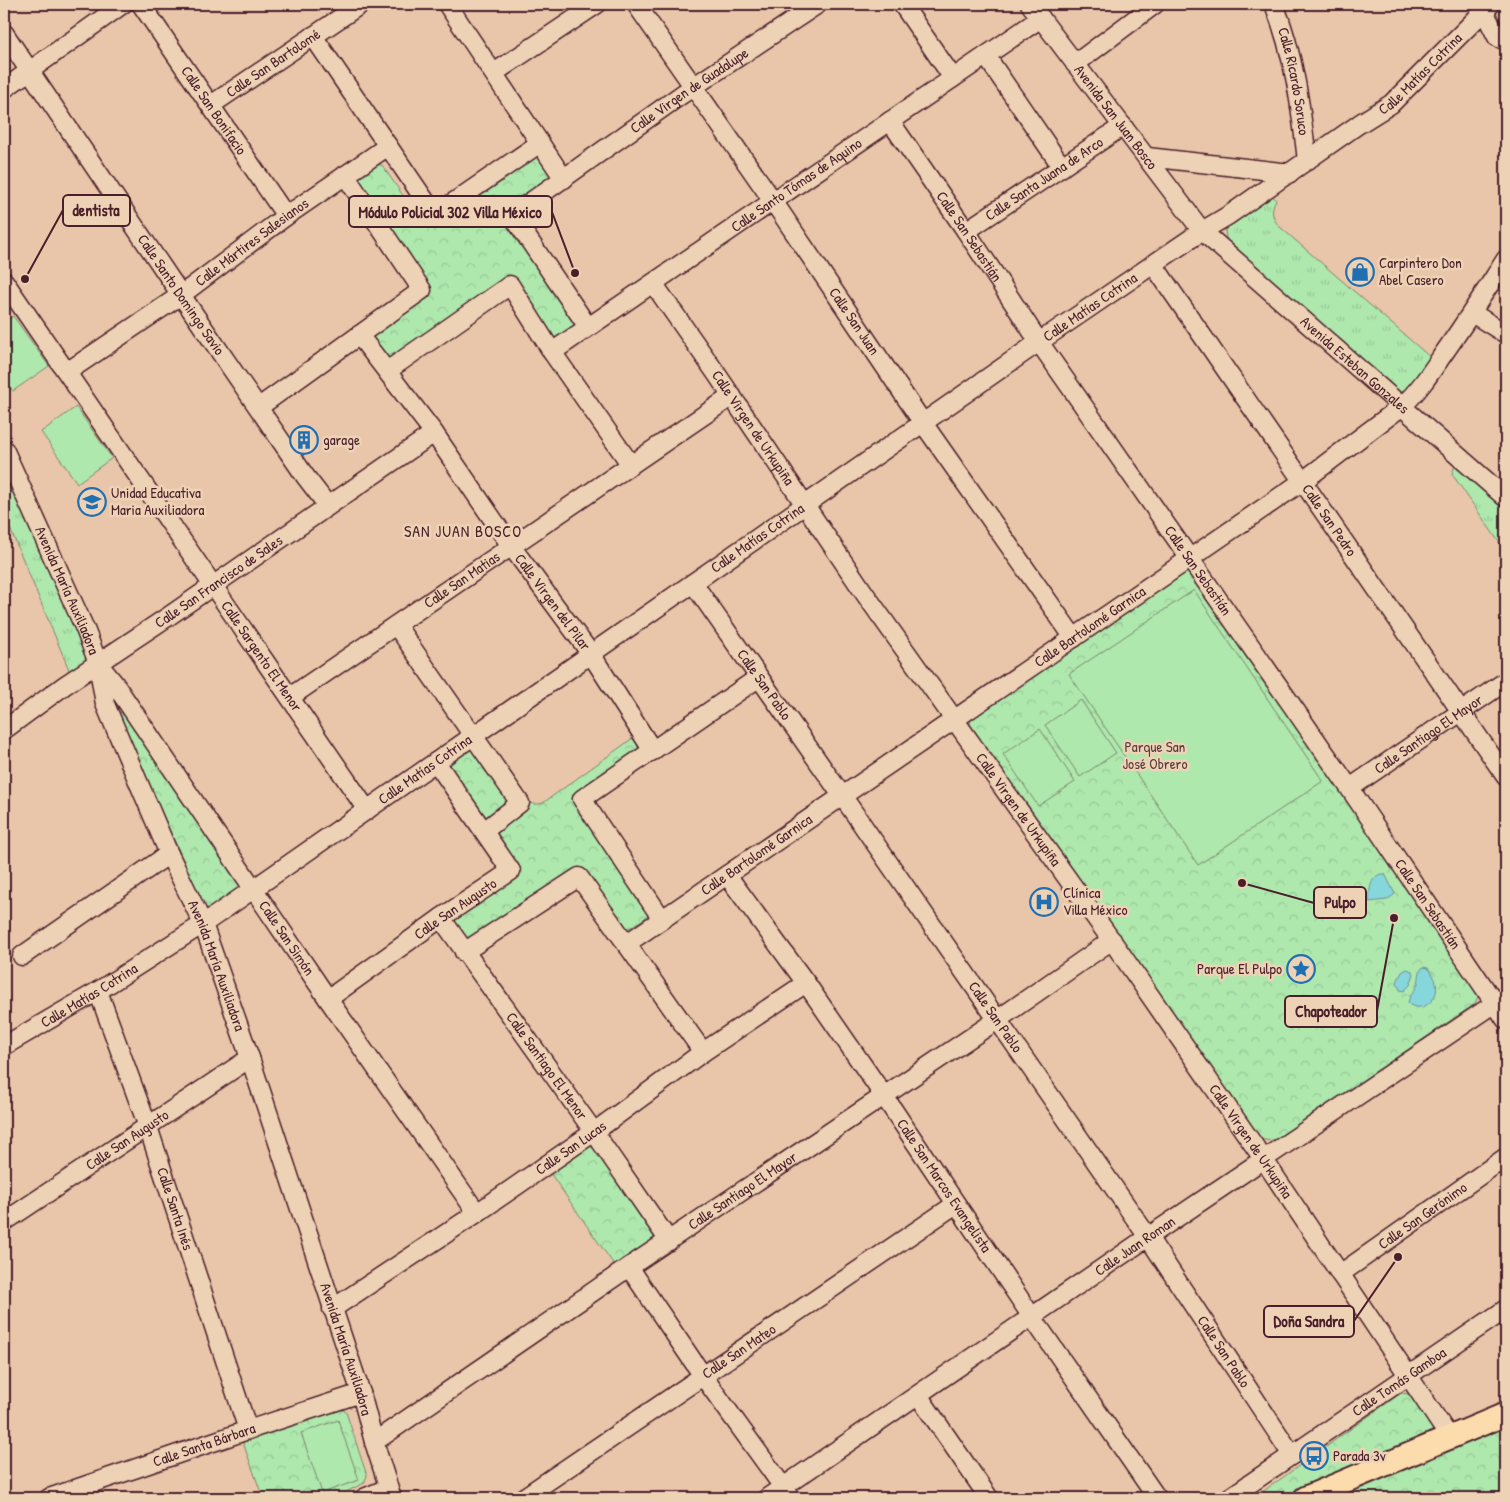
<svg xmlns="http://www.w3.org/2000/svg" width="1510" height="1502" font-family="'Patrick Hand',sans-serif">
  <defs>
    <pattern id="grass-tufts" width="24" height="20" patternUnits="userSpaceOnUse" patternTransform="scale(1.25)"><rect width="24" height="20" fill="#aee8ad"/><path d="M3 7l-1-3M5 7V3M7 7l1-3M15 17l-1-3M17 17v-4M19 17l1-3" fill="none" stroke="#97c795"/></pattern>
    <pattern id="park-crowns" width="20" height="18" patternUnits="userSpaceOnUse" patternTransform="scale(1.25)"><rect width="20" height="18" fill="#aee8ad"/><path d="M2 6a3 3 0 1 1 6 0M12 15a3 3 0 1 1 6 0" fill="none" stroke="#97c795"/></pattern>
  </defs>
  <rect width="100%" height="100%" fill="#e9c6aa"/>
  <filter id="ink" filterUnits="userSpaceOnUse"><feTurbulence type="fractalNoise" baseFrequency=".02" numOctaves="2"/><feDisplacementMap in="SourceGraphic" scale="10" xChannelSelector="R" yChannelSelector="G"/><feConvolveMatrix kernelMatrix="1 2 1 2 8 2 1 2 1" color-interpolation-filters="sRGB"/></filter>
  <g filter="url(#ink)">
    <path fill="url(#grass-tufts)" stroke="#7c846c" d="M1272,194L1276,200C1270,209 1272,219 1280,227L1431,358L1405,394L1399,395L1227,242L1225,231L1230,222Z
      M1455,465L1506,510V552L1452,474Z
      M4,467L92,659L70,672L4,514Z"/>
    <path fill="url(#park-crowns)" stroke="#7c846c" d="M536,156L539,157L551,176V181L504,211L501,215L576,323L555,339L552,337L514,281L491,288L386,360L366,340L428,294L357,178L377,165H382L424,226L427,227Z
      M1187,570L1193,574L1478,991V996L1475,1004L1276,1139C1266,1142 1260,1140 1253,1132L970,724L972,717Z
      M121,712L124,714L241,881L242,890L210,910L204,906L118,716Z
      M633,738L638,746V750L579,794L649,912L648,916L628,929L625,930L584,874L467,941L452,922L453,916L516,875L494,833L526,798C531,805 535,805 543,803Z
      M467,742L512,798L487,821L443,758Z
      M584,1146H590L597,1151L653,1235L655,1240L617,1269L548,1170Z
      M1401,1393L1414,1395L1434,1430L1279,1498H1254Z
      M339,1407L346,1412L367,1476L364,1483L334,1498H263L242,1440Z
      M1506,1427V1498H1337Z"/>
    <path fill="#aee8ad" stroke="#7c846c" d="M13,316L49,366L13,391L4,379V322Z
      M76,407L112,458L77,483L41,432Z
      M1194,590L1323,781L1198,865L1069,674Z
      M1081,700L1116,753L1080,777L1045,725Z
      M1040,729L1075,782L1038,806L1003,754Z
      M338,1420L359,1480L322,1493L301,1433Z"/>
    <path fill="#86d7dc" stroke="#6e8d95" d="M1381,874H1385L1395,894L1387,900L1369,902C1370,891 1369,878 1381,874Z
      M1423,967L1428,968C1451,994 1422,1017 1408,1003C1409,995 1416,991 1418,983C1420,977 1418,972 1423,967Z
      M1407,969L1412,971L1414,974L1410,985L1404,991L1400,990L1397,982L1402,972Z"/>
    <g fill="none" stroke-linecap="round" stroke-linejoin="round">
      <defs>
        <g id="minor">
          <path id="s1" d="M141,4L286,216"/>
          <path d="M447,4L564,179"/>
          <path id="s2" d="M636,4L773,201L923,423L1074,638"/>
          <path d="M902,4L953,78"/>
          <path id="s3" d="M1030,4L1202,231L1506,498"/>
          <path id="s4" d="M1274,4C1294,54 1301,107 1307,161"/>
          <path d="M1482,4L1484,11L1497,37L1506,41"/>
          <path id="s5" d="M4,33L181,295L305,476L328,506"/>
          <path d="M313,36L435,215L540,143"/>
          <path d="M986,56L1062,167"/>
          <path d="M1075,64L1155,4"/>
          <path d="M494,73L597,4"/>
          <path d="M4,89L123,4"/>
          <path id="s6" d="M211,105L361,4"/>
          <path id="s7" d="M890,121L966,231L1039,342L1346,783L1506,1020"/>
          <path d="M1147,157L1290,173"/>
          <path id="s8" d="M966,231L1123,126"/>
          <path id="s9" d="M1153,264L1506,777"/>
          <path id="s10" d="M4,281L367,810"/>
          <path id="s11" d="M653,283L716,373L865,594L1117,948L1264,1160L1450,1438"/>
          <path d="M1472,313L1506,334"/>
          <path id="s12" d="M588,327L512,215L681,95L818,4"/>
          <path id="s13" d="M359,335L434,433L511,546L591,654L653,751"/>
          <path id="s14" d="M552,352L1041,18"/>
          <path d="M387,371L510,285L552,352L631,465"/>
          <path id="s15" d="M67,372L181,295L286,216L388,146"/>
          <path d="M259,407L422,290L345,175"/>
          <path id="s16" d="M4,449L85,629L98,663L105,704L169,854L203,924L250,1058L361,1393L374,1442L392,1498"/>
          <path id="s17" d="M693,583L843,797L1148,1237L1292,1455"/>
          <path d="M396,625L520,803L484,831"/>
          <path id="s18" d="M100,666L114,683L328,999L477,1213"/>
          <path id="s19" d="M290,697L732,396"/>
          <path id="s20" d="M4,730L65,685L169,616L434,433"/>
          <path id="s21" d="M1350,788L1506,681"/>
          <path id="s22" d="M727,875L806,983L884,1096L1032,1317L1157,1498"/>
          <path id="s23" d="M441,918L594,1132L669,1241"/>
          <path d="M662,919L582,799L758,678"/>
          <path id="s24" d="M626,944L1303,481L1401,407C1419,391 1431,372 1444,353C1466,322 1486,290 1506,259"/>
          <path d="M464,952L579,877L703,1052"/>
          <path d="M22,956L169,854"/>
          <path id="s25" d="M98,991L148,1127L248,1430"/>
          <path id="s26" d="M328,999L441,918L511,871L436,762"/>
          <path id="s27" d="M4,1046L98,991L203,924L1039,342L1202,231L1229,215L1359,124L1391,104L1491,4"/>
          <path id="s28" d="M4,1222L250,1058"/>
          <path d="M629,1267L703,1376L791,1498"/>
          <path id="s29" d="M1340,1274L1506,1157"/>
          <path id="s30" d="M332,1309L477,1213L594,1132L703,1052L806,983"/>
          <path d="M918,1395L989,1498"/>
          <path id="s31" d="M374,1442L629,1267L997,1020L1112,940"/>
          <path id="s32" d="M49,1498L248,1430L361,1393"/>
          <path d="M364,1498L388,1488"/>
          <path id="s33" d="M523,1498L956,1204"/>
          <path id="s34" d="M767,1498L1148,1237L1506,996"/>
          <path id="s35" d="M1229,1498L1506,1309"/>
        </g>
        <path id="major" d="M1305,1498L1506,1414"/>
      </defs>
      <use href="#minor" stroke="#4a1f2b" stroke-width="21"/>
      <use href="#major" stroke="#4a1f2b" stroke-width="26"/>
      <use href="#minor" stroke="#eed2b5" stroke-width="18"/>
      <use href="#major" stroke="#fcdcac" stroke-width="22"/>
    </g>
  </g>
  <defs>
    <symbol id="shop-ring" viewBox="-11 -11 22 22"><circle r="9.5" fill="#eed2b5" stroke="#1f6fb2" stroke-width="1.5"/><path d="M-5-2.5h2.3a2.7 3.5 0 0 1 5.4 0H5L5.5 6h-11ZM-1.5-2.5h3a1.5 2.3 0 0 0-3 0Z" fill="#1f6fb2"/></symbol>
    <symbol id="building-ring" viewBox="-11 -11 22 22"><circle r="9.5" fill="#eed2b5" stroke="#1f6fb2" stroke-width="1.5"/><path d="M-4-6H4V6H1V3H-1V6H-4ZM-2.5-4.3h1.7v1.8h-1.7ZM.8-4.3h1.7v1.8H.8ZM-2.5-1h1.7V.8h-1.7ZM.8-1h1.7V.8H.8Z" fill="#1f6fb2"/></symbol>
    <symbol id="school-ring" viewBox="-11 -11 22 22"><circle r="9.5" fill="#eed2b5" stroke="#1f6fb2" stroke-width="1.5"/><path d="M0-5L7-2L0 1L-7-2ZM-4 1L0 2.5L4 1V4Q0 6-4 4Z" fill="#1f6fb2"/></symbol>
    <symbol id="hospital-ring" viewBox="-11 -11 22 22"><circle r="9.5" fill="#eed2b5" stroke="#1f6fb2" stroke-width="1.5"/><path d="M-5-5h3v3.5h4V-5h3V5h-3V1.5h-4V5h-3Z" fill="#1f6fb2"/></symbol>
    <symbol id="sight-ring" viewBox="-11 -11 22 22"><circle r="9.5" fill="#eed2b5" stroke="#1f6fb2" stroke-width="1.5"/><path d="M0-6L1.8-2.2L6-1.7L2.9 1.2L3.7 5.4L0 3.3L-3.7 5.4L-2.9 1.2L-6-1.7L-1.8-2.2Z" fill="#1f6fb2"/></symbol>
    <symbol id="bus-ring" viewBox="-11 -11 22 22"><circle r="9.5" fill="#eed2b5" stroke="#1f6fb2" stroke-width="1.5"/><path d="M-5-6H5V4H4V6H2V4H-2V6H-4V4H-5ZM-3.5-4V0h7V-4ZM-3.5 1.2v1.5H-2V1.2ZM2 1.2v1.5H3.5V1.2Z" fill="#1f6fb2"/></symbol>
  </defs>
  <g fill-rule="evenodd">
    <use href="#shop-ring" x="1344" y="256" width="32" height="32"/>
    <use href="#building-ring" x="288" y="424" width="32" height="32"/>
    <use href="#school-ring" x="76" y="486" width="32" height="32"/>
    <use href="#hospital-ring" x="1028" y="886" width="32" height="32"/>
    <use href="#sight-ring" x="1285" y="953" width="32" height="32"/>
    <use href="#bus-ring" x="1298" y="1440" width="32" height="32"/>
  </g>
  <g text-anchor="middle" stroke-width="5" stroke-linejoin="round" paint-order="stroke">
    <g font-size="15" fill="#4a1f2b" stroke="#eed2b5">
      <text dy="5" stroke="none"><textPath href="#s6" startOffset="75">Calle San Bartolomé</textPath></text>
      <text dy="5" stroke="none"><textPath href="#s27" startOffset="1719">Calle Matías Cotrina</textPath></text>
      <text dy="5" stroke="none"><textPath href="#s4" startOffset="80">Calle Ricardo Soruco</textPath></text>
      <text dy="5" stroke="none"><textPath href="#s12" startOffset="352">Calle Virgen de Guadalupe</textPath></text>
      <text dy="5" stroke="none"><textPath href="#s1" startOffset="129">Calle San Bonifacio</textPath></text>
      <text dy="5" stroke="none"><textPath href="#s3" startOffset="142">Avenida San Juan Bosco</textPath></text>
      <text dy="5" stroke="none"><textPath href="#s8" startOffset="94">Calle Santa Juana de Arco</textPath></text>
      <text dy="5" stroke="none"><textPath href="#s14" startOffset="296">Calle Santo Tómas de Aquino</textPath></text>
      <text dy="5" stroke="none"><textPath href="#s7" startOffset="140">Calle San Sebastián</textPath></text>
      <text dy="5" stroke="none"><textPath href="#s15" startOffset="226">Calle Mártires Salesianos</textPath></text>
      <text dy="5" stroke="none"><textPath href="#s5" startOffset="316">Calle Santo Domingo Savio</textPath></text>
      <text dy="5" stroke="none"><textPath href="#s27" startOffset="1314">Calle Matías Cotrina</textPath></text>
      <text dy="5" stroke="none"><textPath href="#s2" startOffset="385">Calle San Juan</textPath></text>
      <text dy="5" stroke="none"><textPath href="#s3" startOffset="488">Avenida Esteban Gonzales</textPath></text>
      <text dy="5" stroke="none"><textPath href="#s11" startOffset="176">Calle Virgen de Urkupiña</textPath></text>
      <text dy="5" stroke="none"><textPath href="#s9" startOffset="311">Calle San Pedro</textPath></text>
      <text dy="5" stroke="none"><textPath href="#s27" startOffset="909">Calle Matías Cotrina</textPath></text>
      <text dy="5" stroke="none"><textPath href="#s7" startOffset="545">Calle San Sebastián</textPath></text>
      <text dy="5" stroke="none"><textPath href="#s19" startOffset="208">Calle San Matias</textPath></text>
      <text dy="5" stroke="none"><textPath href="#s20" startOffset="261">Calle San Francisco de Sales</textPath></text>
      <text dy="5" stroke="none"><textPath href="#s16" startOffset="155">Avenida María Auxiliadora</textPath></text>
      <text dy="5" stroke="none"><textPath href="#s13" startOffset="330">Calle Virgen del Pilar</textPath></text>
      <text dy="5" stroke="none"><textPath href="#s24" startOffset="562">Calle Bartolomé Garnica</textPath></text>
      <text dy="5" stroke="none"><textPath href="#s10" startOffset="455">Calle Sargento El Menor</textPath></text>
      <text dy="5" stroke="none"><textPath href="#s17" startOffset="124">Calle San Pablo</textPath></text>
      <text dy="5" stroke="none"><textPath href="#s21" startOffset="95">Calle Santiago El Mayor</textPath></text>
      <text dy="5" stroke="none"><textPath href="#s27" startOffset="504">Calle Matías Cotrina</textPath></text>
      <text dy="5" stroke="none"><textPath href="#s11" startOffset="641">Calle Virgen de Urkupiña</textPath></text>
      <text dy="5" stroke="none"><textPath href="#s24" startOffset="158">Calle Bartolomé Garnica</textPath></text>
      <text dy="5" stroke="none"><textPath href="#s7" startOffset="950">Calle San Sebastián</textPath></text>
      <text dy="5" stroke="none"><textPath href="#s26" startOffset="156">Calle San Augusto</textPath></text>
      <text dy="5" stroke="none"><textPath href="#s18" startOffset="330">Calle San Simón</textPath></text>
      <text dy="5" stroke="none"><textPath href="#s16" startOffset="560">Avenida María Auxiliadora</textPath></text>
      <text dy="5" stroke="none"><textPath href="#s27" startOffset="99">Calle Matías Cotrina</textPath></text>
      <text dy="5" stroke="none"><textPath href="#s17" startOffset="529">Calle San Pablo</textPath></text>
      <text dy="5" stroke="none"><textPath href="#s23" startOffset="182">Calle Santiago El Menor</textPath></text>
      <text dy="5" stroke="none"><textPath href="#s28" startOffset="148">Calle San Augusto</textPath></text>
      <text dy="5" stroke="none"><textPath href="#s11" startOffset="1046">Calle Virgen de Urkupiña</textPath></text>
      <text dy="5" stroke="none"><textPath href="#s30" startOffset="288">Calle San Lucas</textPath></text>
      <text dy="5" stroke="none"><textPath href="#s22" startOffset="379">Calle San Marcos Evangelista</textPath></text>
      <text dy="5" stroke="none"><textPath href="#s31" startOffset="446">Calle Santiago El Mayor</textPath></text>
      <text dy="5" stroke="none"><textPath href="#s25" startOffset="231">Calle Santa Inés</textPath></text>
      <text dy="5" stroke="none"><textPath href="#s29" startOffset="101">Calle San Gerónimo</textPath></text>
      <text dy="5" stroke="none"><textPath href="#s34" startOffset="446">Calle Juan Roman</textPath></text>
      <text dy="5" stroke="none"><textPath href="#s16" startOffset="965">Avenida María Auxiliadora</textPath></text>
      <text dy="5" stroke="none"><textPath href="#s33" startOffset="261">Calle San Mateo</textPath></text>
      <text dy="5" stroke="none"><textPath href="#s17" startOffset="934">Calle San Pablo</textPath></text>
      <text dy="5" stroke="none"><textPath href="#s35" startOffset="206">Calle Tomás Gamboa</textPath></text>
      <text dy="5" stroke="none"><textPath href="#s32" startOffset="164">Calle Santa Bárbara</textPath></text>
    </g>
    <g font-size="15" fill="#4a1f2b" stroke="#eed2b5" text-anchor="start">
      <text x="1379" y="268">Carpintero Don<tspan x="1379" dy="17">Abel Casero</tspan></text>
      <text x="323" y="445">garage</text>
      <text x="111" y="498">Unidad Educativa<tspan x="111" dy="17">Maria Auxiliadora</tspan></text>
      <text x="1063" y="898">Clínica<tspan x="1063" dy="17">Villa México</tspan></text>
      <text x="1282" y="974" text-anchor="end">Parque El Pulpo</text>
      <text x="1333" y="1461">Parada 3v</text>
    </g>
    <g font-size="15" fill="#593d3e" stroke="#eed2b5">
      <text x="1155" y="752">Parque San<tspan x="1155" dy="17">José Obrero</tspan></text>
    </g>
    <g font-size="16" letter-spacing="1" fill="#4a1f2b" stroke="#eed2b5">
      <text x="463" y="537">SAN JUAN BOSCO</text>
    </g>
  </g>
  <path fill="none" stroke="#4a1f2b" stroke-width="2" d="M25 279L63 210M575 273L552 212M1242 883L1314 903M1394 918L1377 1011M1398 1257L1354 1321"/>
  <g fill="#4a1f2b" stroke="#eed2b5" stroke-width="2">
    <circle cx="25" cy="279" r="5"/>
    <circle cx="575" cy="273" r="5"/>
    <circle cx="1242" cy="883" r="5"/>
    <circle cx="1394" cy="918" r="5"/>
    <circle cx="1398" cy="1257" r="5"/>
  </g>
  <g fill="#eed2b5" stroke="#4a1f2b" stroke-width="2">
    <rect x="63" y="195" width="67" height="31" rx="5"/>
    <rect x="349" y="196" width="203" height="31" rx="5"/>
    <rect x="1314" y="887" width="52" height="31" rx="5"/>
    <rect x="1285" y="996" width="92" height="31" rx="5"/>
    <rect x="1264" y="1306" width="90" height="31" rx="5"/>
  </g>
  <g font-size="16" text-anchor="middle" font-weight="bold" fill="#4a1f2b">
    <text x="96" y="216">dentista</text>
    <text x="450" y="218">Módulo Policial 302 Villa México</text>
    <text x="1340" y="908">Pulpo</text>
    <text x="1331" y="1017">Chapoteador</text>
    <text x="1309" y="1327">Doña Sandra</text>
  </g>
  <rect width="1510" height="1502" fill="none" stroke="#eed2b5" stroke-width="20"/>
  <rect x="10" y="10" width="1490" height="1482" fill="none" stroke="#4a1f2b" stroke-width="2" filter="url(#ink)"/>
</svg>
